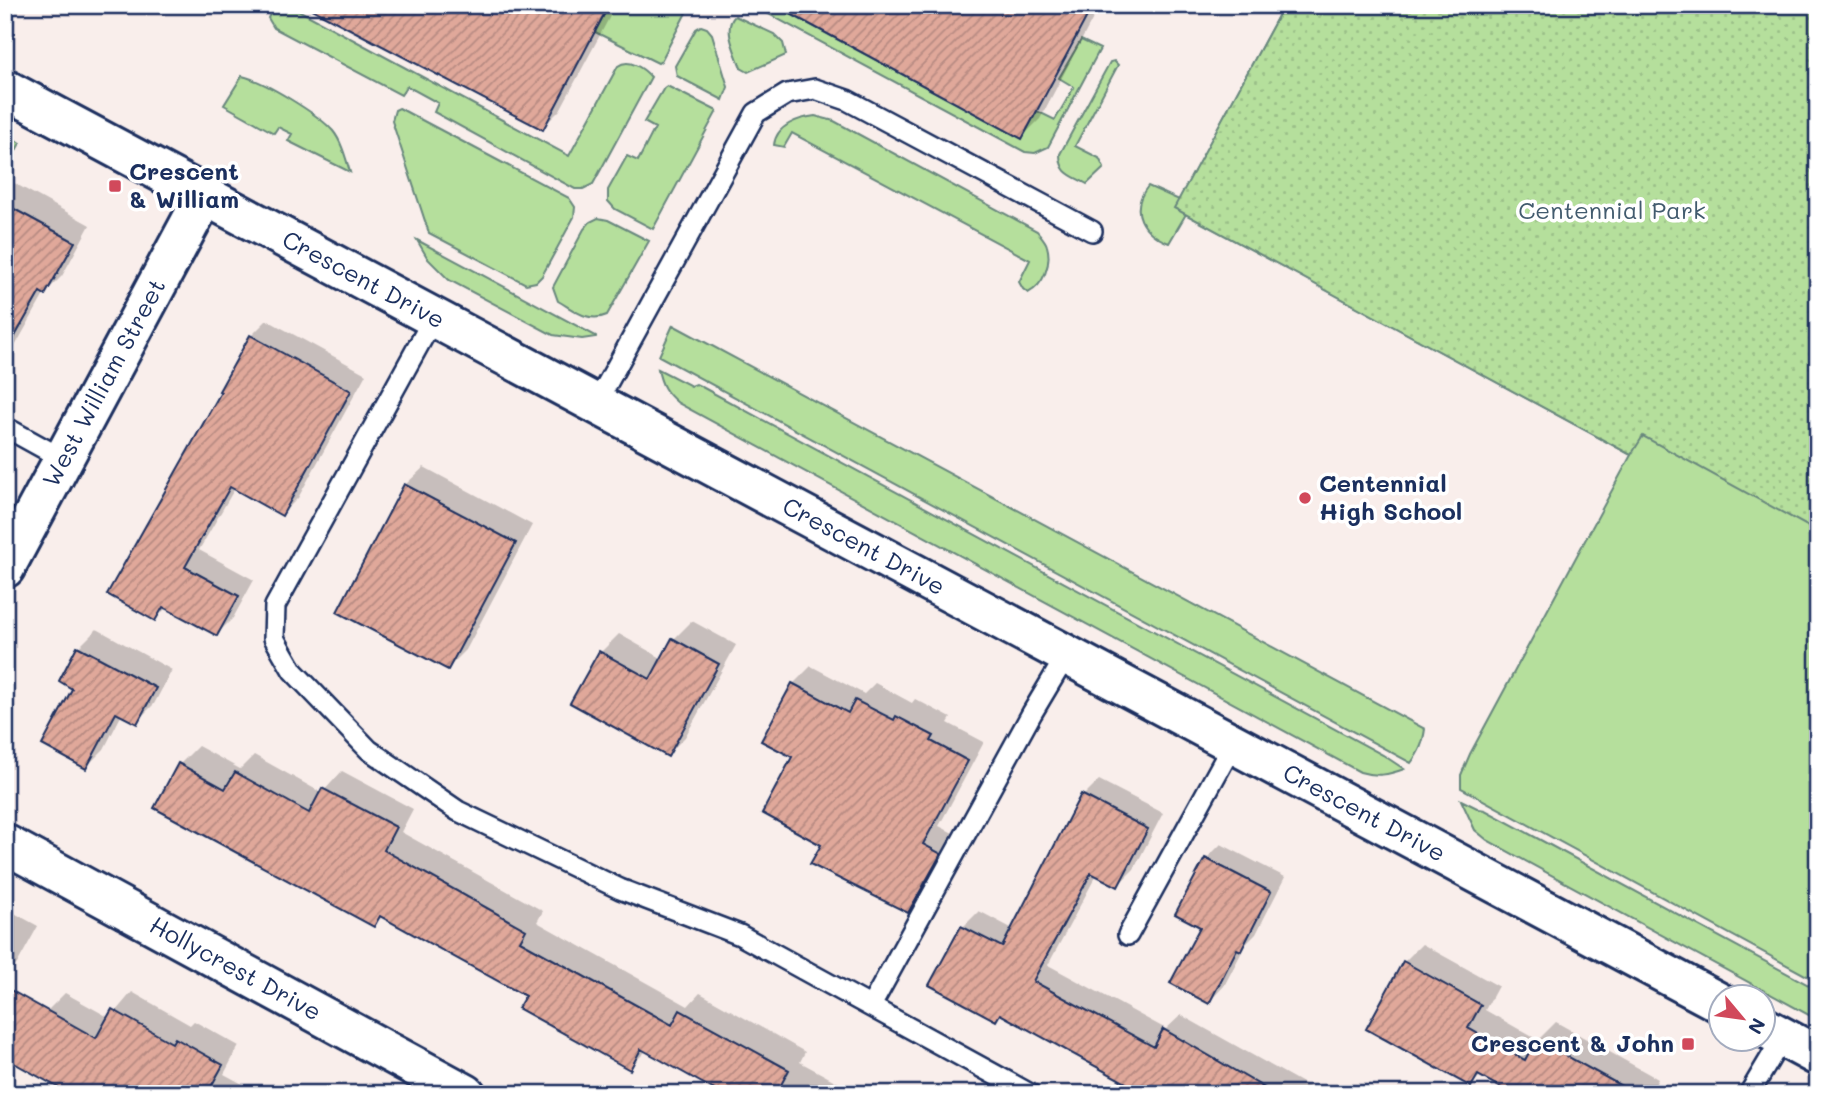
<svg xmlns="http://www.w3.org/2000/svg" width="1823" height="1099" font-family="Mali,sans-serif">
  <defs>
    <pattern id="park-dots" width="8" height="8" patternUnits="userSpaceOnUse" patternTransform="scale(1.75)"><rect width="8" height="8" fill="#b5df9c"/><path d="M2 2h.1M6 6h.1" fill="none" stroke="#9bc089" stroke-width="1.8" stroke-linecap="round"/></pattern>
    <pattern id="building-hatch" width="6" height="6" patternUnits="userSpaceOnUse" patternTransform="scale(1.75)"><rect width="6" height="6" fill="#e0a89a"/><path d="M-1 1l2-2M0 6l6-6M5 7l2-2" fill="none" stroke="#b58981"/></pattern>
  </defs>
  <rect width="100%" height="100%" fill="#f9eeeb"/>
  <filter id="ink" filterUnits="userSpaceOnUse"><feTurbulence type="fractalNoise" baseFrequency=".0143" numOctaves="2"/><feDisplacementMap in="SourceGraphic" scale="14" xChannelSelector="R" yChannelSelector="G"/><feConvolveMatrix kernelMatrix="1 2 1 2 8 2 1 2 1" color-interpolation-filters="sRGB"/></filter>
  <g filter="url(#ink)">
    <path fill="#b5df9c" stroke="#68877d" stroke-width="2" d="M275,5H289L569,156L618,66C629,58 643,68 651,77L593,184L583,189H575L434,112L438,103L407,86L401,95L274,28L268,18Z
      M609,5H690L661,61L658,63L595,32Z
      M752,5H774L1022,139L1037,111L1055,120L1074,87L1059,78L1081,40L1100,49L1048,147L1035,153L1025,152Z
      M1284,5L1818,351V982L1461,788V775L1470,754L1631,455L1186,214L1169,243C1143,233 1128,211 1148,186L1179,200Z
      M735,16L774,34L783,43L786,55L748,72L741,68C736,53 722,28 735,16Z
      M701,26L707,28L712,34L728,87L723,100L677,76L675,66L696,29Z
      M1114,61L1118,65L1075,146L1099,158L1104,168L1087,184C1071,175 1060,174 1060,154L1110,62Z
      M242,76C264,81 318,114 333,131C342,142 346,159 350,172L288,141L292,134L278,127L274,133L224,105Z
      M667,86L717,111L653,229L615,209L608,201V190L627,156L638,161L655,128L644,122L664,88Z
      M399,108L569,198L575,207L574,217L542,276L536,282L526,284L429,233L392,121L395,110Z
      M815,116L834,121L1037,231C1040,235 1046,241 1047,246C1052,263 1044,285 1028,293L1023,289L1019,282L1030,260L792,133L784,147L774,145C776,125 799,118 815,116Z
      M5,126L10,136L20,143L13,156L5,153Z
      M598,218L608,220L649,241L607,315C588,323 574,310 558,301L553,287L584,229L590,222Z
      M417,240L596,336V337L582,339L553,335L449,280L428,259Z
      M673,325L1425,729C1423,743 1420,751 1411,763L659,356Z
      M658,369L691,386L696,384L702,387L1383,755L1404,769C1388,775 1377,777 1360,772L678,403C666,393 661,385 658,369Z
      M1461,800L1479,809L1485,810L1818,990V1020L1487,840L1475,830Z"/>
    <path fill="url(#park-dots)" stroke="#68877d" stroke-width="2" d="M1284,5H1818V532L1643,436L1631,455L1174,208Z"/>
    <path fill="#0003" d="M308,5H616L560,110L542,128Z
      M776,5H1100L1040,119L1022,137Z
      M5,178L90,225L62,276L45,293L5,364Z
      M267,320L366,374L298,498L282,514L235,488L199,550L254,580L233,618L217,634L167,607L155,619L223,392L251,336Z
      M424,467L532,525L466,650L448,668L405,485Z
      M692,621L736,645L685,737L667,755L601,652L619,634L663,659L674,639Z
      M97,629L172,670L154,704L136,722L122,714L104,749L86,767L75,688L79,647Z
      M811,666L864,694L875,683L912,703L915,699L951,718L948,723L984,742L939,826L957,835L926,893L908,911L823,844L795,757L793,684Z
      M198,746L240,769L254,755L322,793L342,771L413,809L401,832L543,911L537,922L688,1006L700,993L805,1052L800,1062L859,1094H713L716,1088L647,1050L629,1068L527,996L383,916L373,925L180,764Z
      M1099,780L1163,813L1134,869L1118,885L1097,874L1048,965L1166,1029L1181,1015L1322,1094H1138L1132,1091L1135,1086L1002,1013L996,1019L932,984L963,927L979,911L1013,929L1083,796Z
      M1221,844L1285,877L1256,934L1246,944L1224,986L1209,1002L1206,859Z
      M5,908L38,926L17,964L5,975Z
      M1422,944L1498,986L1485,1010L1538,1040L1556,1022L1658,1079L1650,1094H1515L1481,1075L1471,1085L1404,962Z
      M132,992L190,1025L194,1021L239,1046L224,1074L261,1094H73L47,1011L65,993L110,1018Z"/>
    <path fill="url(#building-hatch)" stroke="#1b2f5e" stroke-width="2" d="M304,5H609L543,130Z
      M774,5H1093L1022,139Z
      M5,204L75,242L45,295L40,292L5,354Z
      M250,335L351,391L282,516L230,487L185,567L239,596L217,636L163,607L155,621L107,594L221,392L219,391Z
      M404,484L516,543L448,670L337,612Z
      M672,638L719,664L668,757L570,703L599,651L650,679Z
      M77,646L156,688L137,724L116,713L86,769L42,745L72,689L59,681Z
      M792,683L848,713L855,700L894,720L896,716L934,736L931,741L968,761L923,844L941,854L908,913L810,864L821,845L762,813L792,757L761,741Z
      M178,763L225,789L235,772L309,813L322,788L396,827L384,850L526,930L520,941L672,1025L680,1010L789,1070L776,1094H722L641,1049L630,1070L518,1008L525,996L380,916L374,927L154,808Z
      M1081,794L1148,829L1118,887L1091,873L1033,981L1154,1047L1163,1029L1275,1094H1146L1000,1014L996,1021L929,985L961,926L1002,947Z
      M1205,858L1271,892L1241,951L1237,949L1209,1004L1170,983L1200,927L1175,914Z
      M1403,961L1481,1005L1468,1028L1525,1060L1536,1039L1636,1094H1506L1507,1091L1478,1075L1471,1087L1366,1029Z
      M5,987L96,1038L112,1009L172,1043L175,1038L223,1065L207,1094H70L5,1058Z"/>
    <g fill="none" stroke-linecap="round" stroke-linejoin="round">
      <defs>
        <path id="service" d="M433,319L275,606L274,638L293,671L369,750L458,811L620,889L740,935L1030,1094
          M596,404L756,113L787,94L815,89L847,100L1092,231
          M5,427L63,459
          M1128,935L1233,744
          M871,1006L1032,713L1066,656
          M1749,1094L1783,1037"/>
        <g id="minor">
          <path id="s1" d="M5,89L1722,1004"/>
          <path id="s2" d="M5,568L204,197"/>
          <path id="s3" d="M5,844L466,1094"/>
          <path d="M1764,1027L1818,1056"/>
        </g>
      </defs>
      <use href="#service" stroke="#1b2f5e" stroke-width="24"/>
      <use href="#minor" stroke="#1b2f5e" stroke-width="44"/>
      <use href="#service" stroke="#fff" stroke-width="19"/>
      <use href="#minor" stroke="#fff" stroke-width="38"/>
    </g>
  </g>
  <g fill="#d1495b" stroke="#fff" stroke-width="2.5">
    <rect x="108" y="179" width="14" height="14" rx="3.5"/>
    <circle cx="1305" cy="498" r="7"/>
    <rect x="1681" y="1037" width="14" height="14" rx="3.5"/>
  </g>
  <g text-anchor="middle" stroke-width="7" stroke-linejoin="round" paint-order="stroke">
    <g font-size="24" font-weight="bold" fill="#1b2f5e" stroke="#fff" text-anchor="start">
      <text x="129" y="180">Crescent<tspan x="129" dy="28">&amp; William</tspan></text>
      <text x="1319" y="492">Centennial<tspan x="1319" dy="28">High School</tspan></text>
      <text x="1674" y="1052" text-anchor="end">Crescent &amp; John</text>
    </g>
    <g font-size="24" fill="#425b6e" stroke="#fff">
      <text x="1612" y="219">Centennial Park</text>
    </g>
    <g font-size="24" fill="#1b2f5e" stroke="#fff">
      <text dy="8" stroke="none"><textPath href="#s1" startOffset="406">Crescent Drive</textPath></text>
      <text dy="8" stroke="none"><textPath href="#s2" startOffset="210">West William Street</textPath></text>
      <text dy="8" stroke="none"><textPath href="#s1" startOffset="973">Crescent Drive</textPath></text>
      <text dy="8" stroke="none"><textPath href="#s1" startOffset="1540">Crescent Drive</textPath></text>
      <text dy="8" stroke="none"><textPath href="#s3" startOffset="262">Hollycrest Drive</textPath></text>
    </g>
  </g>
  <rect width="1823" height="1099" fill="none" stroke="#fff" stroke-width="28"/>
  <rect x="14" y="14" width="1795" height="1071" fill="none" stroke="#1b2f5e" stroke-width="2.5" filter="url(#ink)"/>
  <g transform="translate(1742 1018) rotate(119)"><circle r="33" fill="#ffffff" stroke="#a4acbf" stroke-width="2"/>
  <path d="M0-5L12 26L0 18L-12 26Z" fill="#d1495b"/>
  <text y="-10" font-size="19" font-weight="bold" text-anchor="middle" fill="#1b2f5e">N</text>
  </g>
</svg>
